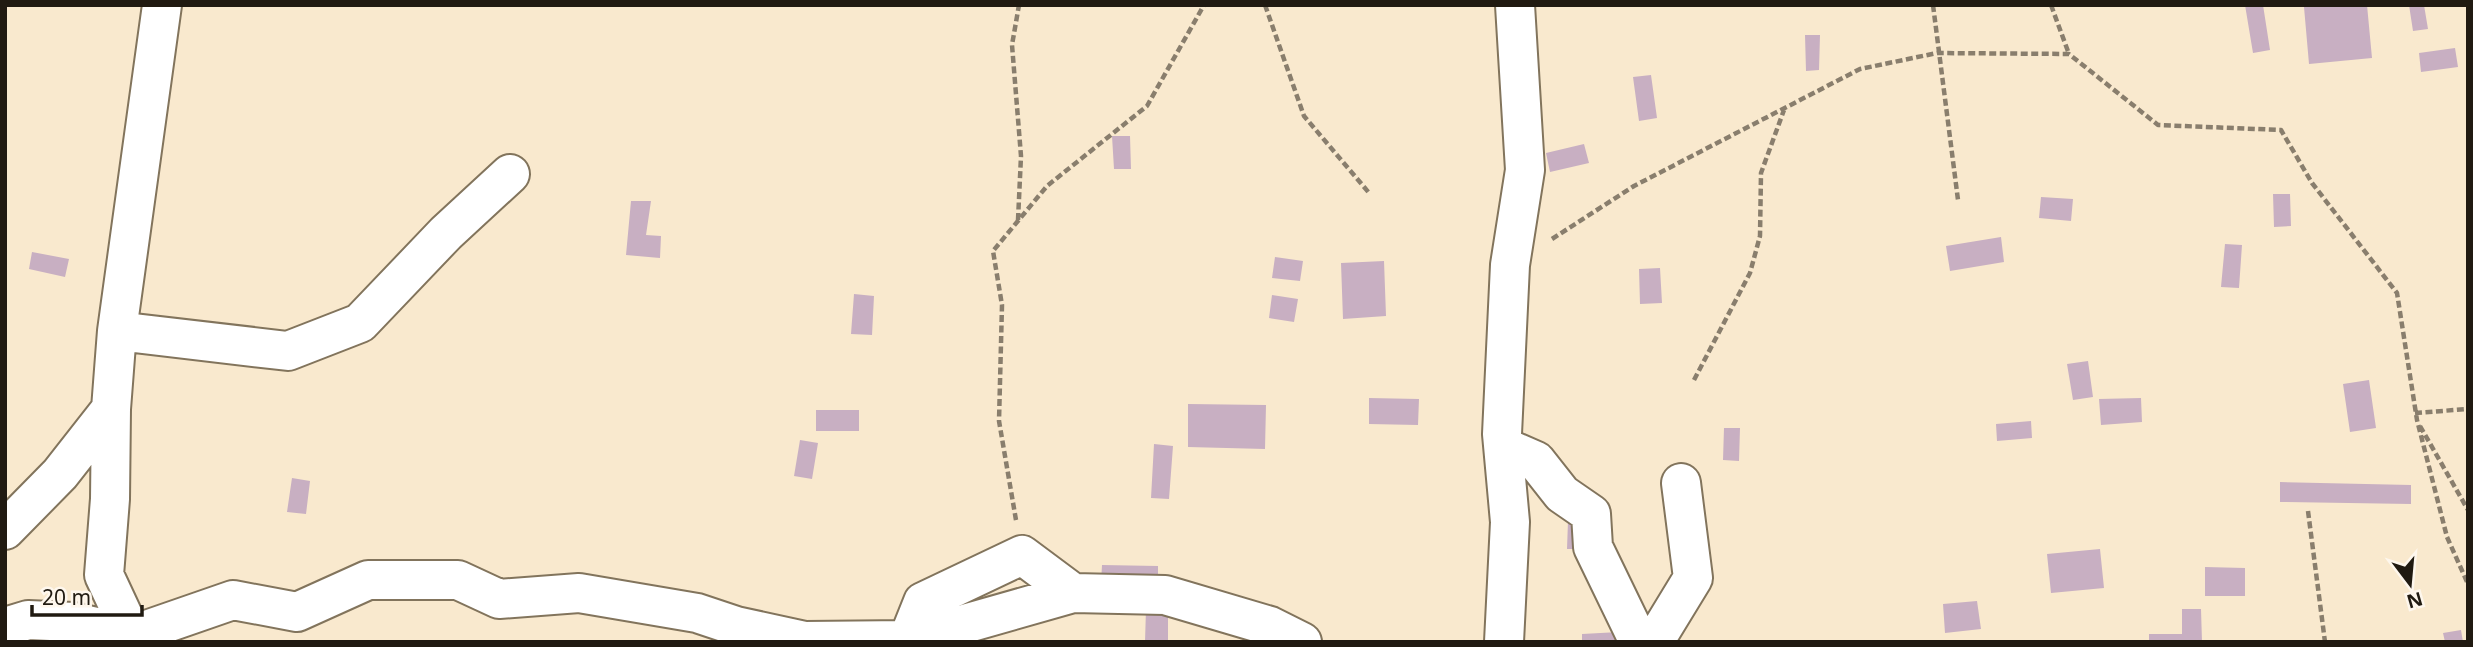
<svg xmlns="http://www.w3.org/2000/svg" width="2473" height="647" font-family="'Noto Sans',sans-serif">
  <rect width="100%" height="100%" fill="#f9e9ce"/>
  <path fill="#c8afc2" d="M2245,5H2263L2270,50L2253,53Z
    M2367,5L2372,58L2309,64L2304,7Z
    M2409,5H2424L2428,29L2413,31Z
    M1805,35H1820L1819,70L1806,71Z
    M2455,48L2458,67L2421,72L2419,53Z
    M1651,75L1657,118L1639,121L1633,77Z
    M1112,136H1130L1131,169H1114Z
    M1584,144L1589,163L1550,172L1546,153Z
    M2273,194H2290L2291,226L2274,227Z
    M2041,197L2073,199L2071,221L2039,218Z
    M631,201H651L646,235L661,236L660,258L626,255Z
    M2001,237L2004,262L1950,271L1946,246Z
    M2225,244L2242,245L2239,288L2221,287Z
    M32,252L69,259L65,277L29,269Z
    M1275,257L1303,261L1300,281L1272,278Z
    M1384,261L1386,316L1343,319L1341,263Z
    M1660,268L1662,303L1640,304L1639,269Z
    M854,294L874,296L872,335L851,334Z
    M1272,295L1298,299L1294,322L1269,318Z
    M2088,361L2093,397L2073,400L2067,364Z
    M2369,380L2376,428L2350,432L2343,384Z
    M1369,398L1419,399L1418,425L1369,424Z
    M2141,398L2142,422L2101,425L2099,399Z
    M1188,404L1266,405L1265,449L1188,447Z
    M816,410H859V431H816Z
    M2031,421L2032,438L1997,441L1996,424Z
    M1724,428H1740L1739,461L1723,460Z
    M800,440L818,443L812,479L794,476Z
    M1154,444L1173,446L1169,499L1151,498Z
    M292,478L310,481L306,514L287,512Z
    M2280,482L2411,485V504L2280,502Z
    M1568,521H1583L1582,549H1567Z
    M2100,549L2104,588L2051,593L2047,554Z
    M1102,565L1158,566V584L1101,583Z
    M2205,567L2245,568V596H2205Z
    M1977,601L1981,629L1945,633L1943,604Z
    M1146,609H1168V642H1145Z
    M2182,609H2201L2202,642H2149V634H2182Z
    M2461,630L2463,642H2445L2443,633Z
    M1619,632L1620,642H1582V634Z"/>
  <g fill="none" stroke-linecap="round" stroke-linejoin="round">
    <defs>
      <path id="minor" d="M117,331L162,5
        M111,409L110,499L104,575L132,635L131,642
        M1504,447L1536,461L1562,494L1591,514L1593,547L1639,642
        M5,530L60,474L111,409L117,331L288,351L360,323L446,233L510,174
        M5,627L28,620L74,622L132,635L233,600L297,612L368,580H458L499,599L579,593L697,613L736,626L805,641L908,640L1073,593L1165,595L1270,626L1302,642
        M907,642L923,602L1022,555L1073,593
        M1504,642L1510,522L1502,434L1510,265L1525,170L1515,5
        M1654,642L1693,578L1681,483"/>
    </defs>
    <use href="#minor" stroke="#82745c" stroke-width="42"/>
    <path stroke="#897e6d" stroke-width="4.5" stroke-dasharray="7 3.5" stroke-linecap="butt" d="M1265,5L1304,116L1370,194
      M1933,5L1958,200
      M2051,5L2069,54
      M1018,220L1021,156L1012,45L1019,5
      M1552,239L1634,186L1860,69L1937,53L2069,54L2158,125L2281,130L2312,183L2397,293L2417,420L2447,537L2468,584
      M1694,380L1750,273L1760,236L1761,173L1784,110
      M2415,413L2468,409
      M2420,426L2468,510
      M2308,511L2325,642
      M1016,520L999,421L1002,305L993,251L1047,186L1147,106L1204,5"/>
    <use href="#minor" stroke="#fff" stroke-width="38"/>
  </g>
  <rect width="2473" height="647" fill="none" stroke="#201a11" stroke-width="14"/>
  <g transform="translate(2410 584) rotate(164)" stroke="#fef7ed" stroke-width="5" paint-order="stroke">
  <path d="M0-5L12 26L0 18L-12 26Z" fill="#201a11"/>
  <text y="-10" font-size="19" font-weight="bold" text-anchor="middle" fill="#201a11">N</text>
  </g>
  <path d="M32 605v10h110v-10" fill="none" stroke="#201a11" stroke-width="3.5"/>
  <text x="42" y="605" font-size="21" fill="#201a11" stroke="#fef7ed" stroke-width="5" paint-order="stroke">20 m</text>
</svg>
